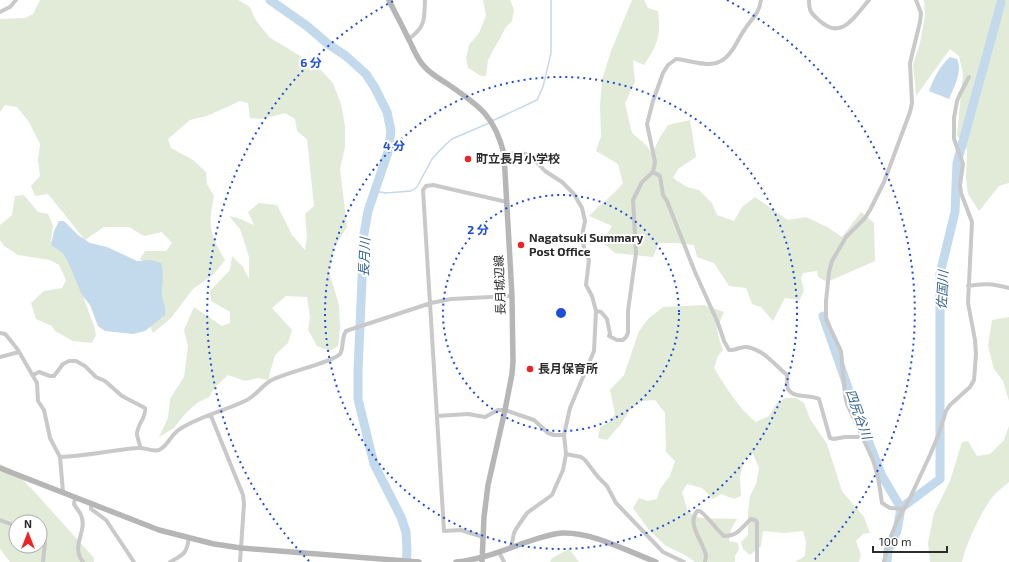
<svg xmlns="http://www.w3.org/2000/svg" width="1009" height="562" font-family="'Exo 2','Noto Sans JP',sans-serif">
  <rect width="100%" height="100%" fill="#fff"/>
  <path fill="#e1ebd8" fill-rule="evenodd" d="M40,0H238L250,7L255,19L269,37L318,67L333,83L341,104L345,126V147L340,169L347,227L334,248L329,272L339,305L340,328L338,346L330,351L317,346L308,330L310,317L307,297L286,296L272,308L292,330L288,343L275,355L268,380L258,378L245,381L228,375L215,387L209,397L197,403L184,415L174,428L159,437L168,418L170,399L184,377L188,346L184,330L194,307L222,326L230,323V312L211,301L210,291L230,270L232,256L243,267L249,279V257L240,229L229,216L238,218L254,225L248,212L259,203L277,205L292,235L305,250L307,237L305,214L314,206L307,139L297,131L295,119L285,113L262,119L250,118L248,103L240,101L207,116L190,120L168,139L171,148L193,160L206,172L207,184L214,196C208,226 209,233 225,260L214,274L193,289L171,318L153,333L147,319L155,269L140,259L145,251H166L172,243L162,232L144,236L129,227H104L85,240L48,194L35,196L31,186L40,176L38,159L40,144L29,122L17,107L5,105L0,112V19L25,18L33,14Z
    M483,0H510L514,10L512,21L506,27L488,60L486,76H481L468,68L466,58L469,45L479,33L486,16Z
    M632,0H644L648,8L658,11C661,36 658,44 644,65L633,60L635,82L625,103L632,133L647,146L652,154L659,139L668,125L690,120L696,157L678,169L673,178L687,187L699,190L712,203L717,215L734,221L742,207L755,197L788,220L806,217L827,227L842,237L861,212L874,223L875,261L827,282L818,277L817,271L803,273L801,278L804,290L800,300L785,298L773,321L761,307L752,304L746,288L729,286L714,263L697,257L694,245L676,243H659L653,257L615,253L602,242L612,226L589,216C600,204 613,196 623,183L618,164L596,151L601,136L600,106L602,80L611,51Z
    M924,0H1009V183L999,186L979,211L968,194L966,178L967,150L957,135L963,74L959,56L950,49L916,96L913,64L920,43L925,15Z
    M24,195L38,212L48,214L53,226L51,241L60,245L70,261L94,326L96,335L92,343L73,341L55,331L52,326L36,319L31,303L44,291L62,288L66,280L59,265L50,260L18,255L4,246L0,240V225L12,215L15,196Z
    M704,305L724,312L717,329L720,342L723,350L718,356L714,368C726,387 738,408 756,422L769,416L776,404L785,398H796L804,403L810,419L827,444L842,491L864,517L870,533L863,534L856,541L861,555L859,562H795L805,556L806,542L803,531L784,533L763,531L761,546L750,555L743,549L741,542L748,535V513L750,496L756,484L759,468L753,454L744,460L740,477L741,496L734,499L721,494L713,499L702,488L687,484L682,492L688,512L700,518L737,519L731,529L729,541L738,543L739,549L735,556V562H695L685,555L666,546L649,530L633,508L639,498L648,501L657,499L660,489L670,476L675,461L666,452L665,413L655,400L641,401L630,410L621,424L607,440L598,438L600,427L609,422L615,414L610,390L624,375L639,331L648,319L663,307Z
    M1009,317V401L1003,381L994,369L988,346L992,320Z
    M1009,426V482C1003,487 995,493 991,499C979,516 967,542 962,562H930L928,543L934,513L950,481L962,442L968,441L977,456L990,454L1004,440Z
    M0,464L11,469L31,488L94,558V562H10L0,549ZM16,522H40V546H16Z
    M569,549L579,562H550L552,558Z"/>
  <path fill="#c3d9ec" d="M950,57L957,59C963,71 954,87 949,99L929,91C934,78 939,67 950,57Z
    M59,221H64L78,235L90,243L107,247L137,261L151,260L161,263C165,276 161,284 162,296C164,303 166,308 165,315L145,331L133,334L105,331L98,326L90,305L82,295L69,264L63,253L51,245L54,231Z"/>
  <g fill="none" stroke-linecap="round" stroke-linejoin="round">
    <path stroke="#c3d9ec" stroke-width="1.5" d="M492,121L537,100L543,87L551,53V0
      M374,191L386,193L411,191L417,187L432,159L444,146L452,139L489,123"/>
    <path stroke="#c3d9ec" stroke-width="9" d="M270,0L307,26L328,44L346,56L366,74L375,88L387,112L391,131L388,152L368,211L364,234L358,371V399L374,464L401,517L406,532L407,552L406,562
      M823,316L854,405L882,476L901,508
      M887,562L888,550L897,531L901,508L940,479V274L955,212L957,163L1001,3"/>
    <path stroke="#c9c9c9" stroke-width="4" d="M809,0C809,12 811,13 820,21C842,41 855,16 869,0
      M0,12L10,7L16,0
      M409,39C426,26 424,20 425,0
      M504,154L519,153L530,155L545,171L562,182L574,194L582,208L585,221L582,235L584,248L589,260L586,285L592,296L596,311L594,351L570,408L564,435L566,454L563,470L552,495L527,513L516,529L514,533L511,548
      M653,172L660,176L663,195L667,201L695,272L718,323L724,341L729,350C735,351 741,346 747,347C764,350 774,364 787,375C788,380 786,385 788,389C794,399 810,394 819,399L830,438L834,439L845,437H863
      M968,286C987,283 991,284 1009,288
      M596,311L601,312L607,319L610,334L609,336L617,340H623L626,337L628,333V311L636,253L633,200L642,182L653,172L655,162L647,124L653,101L663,73L668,65L676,59C696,61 716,72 730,53C736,46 739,37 745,29C752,18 759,14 761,0
      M0,333L5,334L7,336L18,350L37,383L38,401L44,410L50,438L60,457L63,492
      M0,357L19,352
      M33,375L39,372L50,376H54L63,364L69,361H76L85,366L96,377L105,381L122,396L145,408C147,417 137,424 137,434C137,438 140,443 140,447
      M211,416L243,495L244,504L240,562
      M437,416L468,414L485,417L498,410H505L534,420L548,433L554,435H564
      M566,454L581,457L585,460L598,477L607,486L616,503L663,552L684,562
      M60,457C88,456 111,450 138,448C145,447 151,452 159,450C168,446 171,434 180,429C200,416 225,411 247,400C256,395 262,386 270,381C284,373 333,362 340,354C344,349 341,338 346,331L431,303L451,299L512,296
      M75,497L74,504C76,508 80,512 81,515C88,532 70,545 83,562
      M91,503V509L106,520L134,562
      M903,509L890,508L882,503L878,477L873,460L847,404L845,395L841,351L826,319V301L829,272L832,261L846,237L865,218L870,210L884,182L910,112L912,103L910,63L920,22L921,13L916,0
      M0,520L16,526
      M40,534L45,542L43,562
      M483,537L461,530L444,531L423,190L426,186L433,185L507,202
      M499,552L504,562
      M170,562C184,554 186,555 189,538
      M705,562C705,560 706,558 706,556C704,542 686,525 697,511H700C709,518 715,528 724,536C738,536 741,528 751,519L755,520L757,522V562
      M884,562L889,541L898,519L910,498L930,455L938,436L946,411L950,405L970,387L974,380L976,354L975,340L968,303L972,222L961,193L960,185L963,164L954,139V118L957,101L960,94L969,77"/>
    <path stroke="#b6b6b6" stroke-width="5.5" d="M389,0C395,13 402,25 408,38C413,47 416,57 423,65C430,74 440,79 449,85C480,106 495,117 504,154L512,296L513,362L512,374L505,410L488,485L484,517L482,562
      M0,468L159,530L214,544L241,548L419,562
      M456,562C479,560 502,551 524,543C536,539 549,534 562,533C593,532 627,551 656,562"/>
  </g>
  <g fill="none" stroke="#1d4ed8" stroke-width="2" stroke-dasharray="2 4">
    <circle cx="561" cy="313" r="118"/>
    <circle cx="561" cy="313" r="236"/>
    <path d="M309 561A354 354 0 0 1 395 0M727 0A354 354 0 0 1 813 561"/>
  </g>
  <g fill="#ed2425" stroke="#fff" stroke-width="1.5">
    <circle cx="468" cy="159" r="4"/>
    <circle cx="521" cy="245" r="4"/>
    <circle cx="530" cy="369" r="4"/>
  </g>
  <g text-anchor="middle" stroke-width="4" stroke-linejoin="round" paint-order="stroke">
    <g font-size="12" font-weight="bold" fill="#2c2c2c" stroke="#fff" text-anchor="start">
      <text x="476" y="163">町立長月小学校</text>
      <text x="529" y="242">Nagatsuki Summary<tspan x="529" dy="14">Post Office</tspan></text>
      <text x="538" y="373">長月保育所</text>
    </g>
    <g font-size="12" fill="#2c2c2c" stroke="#fff">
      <text transform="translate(500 285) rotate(-92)" y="4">長月城辺線</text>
    </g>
    <g font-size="13" font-style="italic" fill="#376891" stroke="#fff">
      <text transform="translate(364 257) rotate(-88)" y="5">長月川</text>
      <text transform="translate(942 290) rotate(-87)" y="5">佐国川</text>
      <text transform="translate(859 414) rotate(70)" y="5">四尻谷川</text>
    </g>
  </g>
  <circle cx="561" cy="313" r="6" fill="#1d4ed8" stroke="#fff" stroke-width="2"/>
  <g font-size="12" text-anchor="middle" font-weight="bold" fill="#1d4ed8" stroke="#fff" stroke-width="4" stroke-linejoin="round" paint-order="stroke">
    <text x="311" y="67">6 分</text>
    <text x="394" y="150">4 分</text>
    <text x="478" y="234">2 分</text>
  </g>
  <g transform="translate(28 534)"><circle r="19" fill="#ffffff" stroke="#ababab"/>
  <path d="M0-3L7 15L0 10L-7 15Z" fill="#ed2425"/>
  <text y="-6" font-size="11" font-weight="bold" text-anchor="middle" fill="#2c2c2c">N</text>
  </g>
  <path d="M873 546v6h74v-6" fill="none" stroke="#2c2c2c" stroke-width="2"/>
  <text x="879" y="546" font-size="12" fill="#2c2c2c" stroke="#ffffff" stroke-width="3" paint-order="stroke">100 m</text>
</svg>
